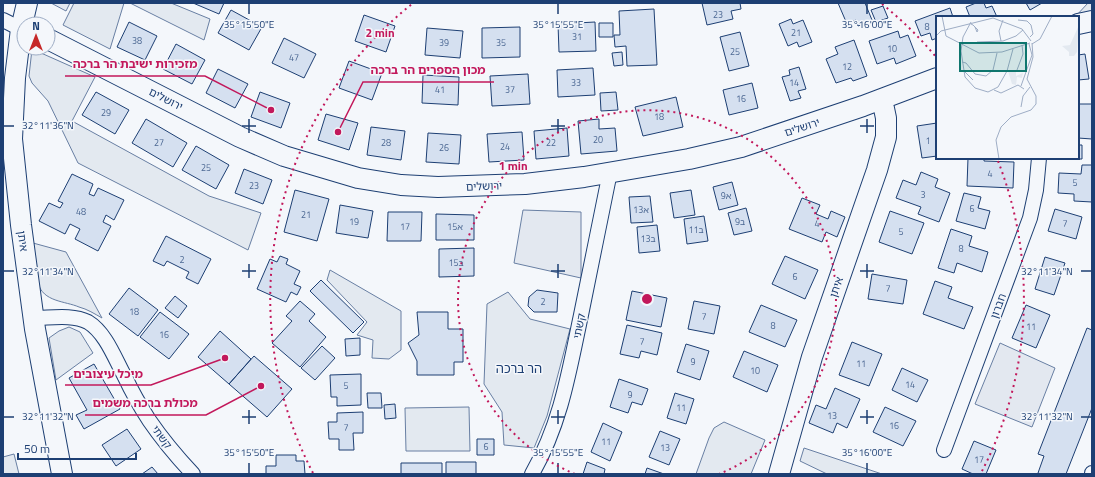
<svg xmlns="http://www.w3.org/2000/svg" width="1095" height="477" font-family="'Titillium Web','Noto Sans Hebrew',sans-serif">
  <rect width="100%" height="100%" fill="#f4f7fb"/>
  <path fill="#e3e9f0" stroke="#687fa3" d="M74,3H124L110,49L63,25Z
    M130,3H171L210,19L204,40Z
    M1088,3H1092V11L1075,17Z
    M32,49L95,77L72,121L209,196L261,213L248,250L78,163L48,101L32,83L29,76Z
    M33,243L66,252L102,318C95,314 87,309 79,307C65,301 43,302 38,283C34,272 34,255 33,243Z
    M330,270L401,311V350L389,359L372,358L373,340L357,335L367,322L327,280Z
    M508,292L530,319L570,329L547,416L534,448L504,445L502,412L484,384L487,304Z
    M69,327L80,332L93,353L56,380L49,338L59,331Z
    M469,407L470,451H406L405,408Z
    M724,422L765,440L751,474H696L709,438L714,428Z
    M804,448L882,474H827L800,461Z
    M14,454L19,474H3V457Z"/>
  <path fill="#e3e8f0" stroke="#687fa3" d="M51,3H70L66,11Z
    M523,210L581,212V278L514,263Z
    M1000,343L1055,368L1032,427L975,404Z"/>
  <path fill="#d5e0f0" stroke="#1d3f73" d="M193,3H224L219,14Z
    M702,3H740L741,9L731,11L733,19L707,25Z
    M838,3H865L872,20L858,26L856,20L847,24Z
    M976,3H984L986,8L992,6L997,17H970L966,7Z
    M1026,3H1042L1030,10Z
    M883,6L888,18L876,22L871,10Z
    M950,8L953,17H937V38L932,40L930,33L921,36L915,21Z
    M654,9L657,65L627,66L626,46L615,47L614,35H620L619,11Z
    M231,10L262,27L249,50L218,33Z
    M364,15L395,26L386,52L355,41Z
    M791,19L793,24L803,20L812,42L799,47L797,42L788,46L779,24Z
    M129,22L157,36L145,60L117,47Z
    M595,22L596,51L559,52L558,24Z
    M599,23H613V37H599Z
    M520,27V57L482,58V28Z
    M427,28L463,31L460,58L425,55Z
    M898,31L900,38L908,35L916,56L896,64L894,58L877,64L869,41Z
    M740,32L749,66L729,71L720,37Z
    M284,38L316,54L304,78L272,63Z
    M854,40L867,76L853,81L851,78L836,83L826,59L838,54L835,47Z
    M176,44L205,60L192,84L163,69Z
    M622,52L623,65L614,66L612,53Z
    M1085,54L1089,79L1078,80V55Z
    M349,61L382,73L372,100L339,88Z
    M799,67L806,89L798,91L801,98L790,101L782,77L790,75L789,70Z
    M593,68L595,95L558,97L557,70Z
    M218,69L248,84L235,108L206,93Z
    M528,74L530,104L492,106L490,76Z
    M423,75L459,77L458,105L422,103Z
    M752,83L758,108L729,115L723,90Z
    M96,92L129,110L115,134L82,115Z
    M260,92L290,103L281,128L251,117Z
    M616,92L618,110L601,111L600,93Z
    M676,97L683,127L643,136L635,107Z
    M1078,104H1092V139L1078,138Z
    M326,114L358,123L349,150L318,140Z
    M146,119L187,143L173,167L132,143Z
    M599,119V129L615,128L617,151L581,154L578,121Z
    M937,123V156L922,158L917,126Z
    M371,127L405,131L401,160L367,155Z
    M567,128L569,156L536,159L534,131Z
    M522,132L524,160L489,162L487,134Z
    M428,133L461,135L459,164L426,162Z
    M1078,145H1082V159H1059L1078,158Z
    M196,146L229,165L216,189L182,170Z
    M968,158H984V161L1014,162L1013,188L967,186Z
    M1082,165H1092V202L1074,201V194L1058,193L1059,173L1081,174Z
    M244,169L272,180L263,204L235,193Z
    M921,172L938,179L935,187L950,193L939,222L918,214L921,207L896,198L903,180L916,185Z
    M72,174L93,184L89,194L94,196L98,188L124,200L114,220L106,215L103,222L111,226L98,251L75,239L80,229L70,224L65,234L39,221L49,203L60,208L63,203L58,201Z
    M732,182L738,205L719,210L713,187Z
    M295,190L329,199L317,241L284,232Z
    M691,190L695,215L674,218L670,193Z
    M964,193L981,197L978,208L990,211L985,229L956,221Z
    M650,196L653,222L631,223L629,197Z
    M802,198L820,205L816,214L828,219L831,211L845,217L837,237L826,232L822,242L789,229Z
    M340,205L373,211L368,238L336,233Z
    M746,208L752,231L734,235L728,213Z
    M1055,209L1082,217L1076,239L1048,231Z
    M890,211L924,223L912,254L879,242Z
    M388,212H422L421,241H387Z
    M436,214L474,215V240H436Z
    M704,216L708,241L687,244L684,219Z
    M657,225L660,251L639,253L637,227Z
    M951,229L972,236L969,246L988,252L982,272L957,263L954,273L938,268Z
    M166,236L211,259L198,284L186,278L189,272L167,261L164,266L153,261Z
    M474,248V276L439,277V249Z
    M280,256L288,259L286,264L300,271L294,284L301,287L297,295L291,292L286,302L257,289L270,259L277,262Z
    M785,256L818,270L805,299L772,284Z
    M1045,257L1065,263L1054,295L1035,289Z
    M872,274L907,280L903,304L868,299Z
    M321,280L364,322L353,333L310,291Z
    M935,281L952,287L948,298L973,307L964,329L923,314Z
    M129,288L158,310L138,336L109,314Z
    M537,290L558,293L557,312H534L528,306L529,297Z
    M632,291L667,298L661,327L626,320Z
    M175,296L187,306L178,318L165,308Z
    M300,301L315,314L309,321L326,337L300,367L272,343L292,321L286,316Z
    M694,301L720,306L714,334L688,329Z
    M761,305L797,320L785,347L749,332Z
    M1026,305L1050,315L1036,348L1012,338Z
    M160,312L189,334L169,359L140,337Z
    M417,312H448V329H463V362H454V375H417V361L408,343L419,335Z
    M627,325L662,333L657,355L641,351L639,358L620,354Z
    M1087,328L1092,330V408L1066,474H1040L1038,473L1044,456L1038,454Z
    M220,331L251,359L229,384L198,357Z
    M360,338V355L346,356L345,339Z
    M852,342L882,354L869,386L839,375Z
    M686,344L709,351L700,380L677,372Z
    M322,346L335,358L315,380L301,368Z
    M744,351L778,365L767,392L733,377Z
    M254,356L292,389L267,417L229,384Z
    M94,364L120,409L84,429L76,415L87,410L69,378Z
    M902,368L928,380L917,402L892,390Z
    M361,374V405L337,406V397H331L330,375Z
    M619,379L648,389L642,405L632,402L628,413L610,407Z
    M835,388L860,399L847,428L837,423L833,433L809,423L816,405L826,409Z
    M367,393H381L382,408H368Z
    M675,393L694,399L686,424L667,418Z
    M395,404L396,418L385,419L384,405Z
    M885,407L916,421L903,446L873,432Z
    M363,412V433H353L354,450H339V439H329L328,422H337V413Z
    M603,423L622,432L610,461L591,452Z
    M127,429L141,449L116,466L102,445Z
    M660,431L680,439L669,465L649,457Z
    M477,439H494V455H477Z
    M974,441L996,450L986,474H973L962,469Z
    M276,455H296V461H304L305,474H266V466H276Z
    M446,462H476V474H446Z
    M587,462L605,469L604,474H583Z
    M401,463H442V474H401Z
    M152,467L158,474H142Z
    M647,468L664,474H645Z"/>
  <g fill="none" stroke-linecap="round" stroke-linejoin="round">
    <defs>
      <path id="street" d="M3,20L21,29
        M34,318C51,318 72,314 88,322C106,333 115,359 125,377C132,392 140,406 149,420C162,439 177,457 193,474
        M944,450L1030,218L1036,190L1039,158
        M532,474C561,423 569,372 581,315C591,267 600,220 610,172
        M1092,474V473"/>
      <path id="secondary" d="M27,3L21,29L15,78L12,139L21,225L35,329L62,474
        M1078,24L1092,21
        M48,39L240,137L284,156L358,178L401,185L438,187L525,184L584,177L689,159L741,147L863,106L937,78
        M779,474L812,357L877,170L886,137V118L882,99"/>
    </defs>
    <use href="#street" stroke="#1d3f73" stroke-width="16"/>
    <use href="#secondary" stroke="#1d3f73" stroke-width="22"/>
    <use href="#street" stroke="#f4f7fb" stroke-width="14"/>
    <use href="#secondary" stroke="#f4f7fb" stroke-width="20"/>
  </g>
  <path fill="none" stroke="#1d3f73" stroke-width="1.5" d="M249,4V14M558,4V14M867,4V14M249,119V133M558,119V133M867,119V133M4,126H14M242,126H256M551,126H565M860,126H874M249,264V278M558,264V278M867,264V278M4,271H14M242,271H256M551,271H565M860,271H874M1081,271H1091M249,410V424M558,410V424M867,410V424M4,417H14M242,417H256M551,417H565M860,417H874M1081,417H1091M249,463V473M558,463V473M867,463V473"/>
  <g fill="none" stroke="#c2185b" stroke-width="2" stroke-dasharray="2 4">
    <path d="M575 474A189 189 0 1 1 719 474"/>
    <path d="M313 473A377 377 0 0 1 412 4M882 4A377 377 0 0 1 936 57M998 161A377 377 0 0 1 981 473"/>
  </g>
  <g text-anchor="middle" stroke-width="3" stroke-linejoin="round" paint-order="stroke">
    <g font-size="9" fill="#4b6792">
      <text x="718" y="18">23</text>
      <text x="927" y="30">8</text>
      <text x="796" y="36">21</text>
      <text x="577" y="40">31</text>
      <text x="137" y="44">38</text>
      <text x="444" y="46">39</text>
      <text x="501" y="46">35</text>
      <text x="892" y="52">10</text>
      <text x="735" y="55">25</text>
      <text x="294" y="61">47</text>
      <text x="847" y="70">12</text>
      <text x="576" y="86">33</text>
      <text x="794" y="86">14</text>
      <text x="440" y="93">41</text>
      <text x="510" y="93">37</text>
      <text x="741" y="102">16</text>
      <text x="106" y="116">29</text>
      <text x="659" y="120">18</text>
      <text x="598" y="143">20</text>
      <text x="928" y="144">1</text>
      <text x="159" y="146">27</text>
      <text x="386" y="146">28</text>
      <text x="551" y="146">22</text>
      <text x="505" y="150">24</text>
      <text x="444" y="151">26</text>
      <text x="206" y="171">25</text>
      <text x="990" y="177">4</text>
      <text x="1075" y="186">5</text>
      <text x="254" y="189">23</text>
      <text x="923" y="198">3</text>
      <text x="726" y="199">9א</text>
      <text x="972" y="212">6</text>
      <text x="641" y="213">13א</text>
      <text x="81" y="215">48</text>
      <text x="306" y="218">21</text>
      <text x="354" y="225">19</text>
      <text x="740" y="225">9ב</text>
      <text x="817" y="227">4</text>
      <text x="1065" y="227">7</text>
      <text x="405" y="230">17</text>
      <text x="455" y="230">15א</text>
      <text x="696" y="233">11ב</text>
      <text x="901" y="235">5</text>
      <text x="648" y="242">13ב</text>
      <text x="961" y="252">8</text>
      <text x="182" y="263">2</text>
      <text x="456" y="266">15ב</text>
      <text x="795" y="280">6</text>
      <text x="888" y="292">7</text>
      <text x="543" y="305">2</text>
      <text x="134" y="315">18</text>
      <text x="704" y="320">7</text>
      <text x="773" y="329">8</text>
      <text x="1031" y="330">11</text>
      <text x="164" y="338">16</text>
      <text x="642" y="345">7</text>
      <text x="693" y="365">9</text>
      <text x="861" y="367">11</text>
      <text x="755" y="374">10</text>
      <text x="910" y="388">14</text>
      <text x="346" y="389">5</text>
      <text x="630" y="398">9</text>
      <text x="681" y="411">11</text>
      <text x="832" y="419">13</text>
      <text x="894" y="429">16</text>
      <text x="346" y="431">7</text>
      <text x="606" y="445">11</text>
      <text x="486" y="450">6</text>
      <text x="665" y="451">13</text>
      <text x="979" y="463">17</text>
    </g>
    <g font-size="11" fill="#1d3f73" stroke="#f4f7fb">
      <text transform="translate(166 99) rotate(27)" y="4">ירושלים</text>
      <text transform="translate(802 127) rotate(-18)" y="4">ירושלים</text>
      <text transform="translate(484 186) rotate(-2)" y="4">ירושלים</text>
      <text transform="translate(23 241) rotate(82)" y="4">איתן</text>
      <text transform="translate(836 287) rotate(-71)" y="4">איתן</text>
      <text transform="translate(998 306) rotate(-70)" y="4">חברון</text>
      <text transform="translate(579 326) rotate(-79)" y="4">קשתי</text>
      <text transform="translate(162 437) rotate(54)" y="4">קשתי</text>
    </g>
    <g font-size="13" fill="#1d3f73" stroke="#f4f7fb">
      <text x="519" y="373">הר ברכה</text>
    </g>
  </g>
  <g transform="translate(936 16)">
    <rect width="143" height="143" fill="#f4f7fb"/>
    <path d="M143,9L141,36L138,40H133V36L126,30L134,29ZM72,55L80,56V60L87,57L86,62L81,61L80,69L76,68Z" fill="#e3e9f0"/>
    <path fill="none" stroke="#9eadc5" stroke-width="1" d="M6,0L10,20L43,37L66,36L94,27M82,4L91,5L95,9L97,18L94,21M35,6L27,21L25,35L29,61L39,72L52,76L62,71L71,55L77,33M35,8L37,9L42,14L41,16L39,11M0,20L5,15L57,2L86,13L95,25M65,25L63,15L67,4M41,26L67,25L80,20L87,14M96,28L104,23L116,0M26,46L30,47L39,58L50,60L57,54L61,37M81,54L87,38L86,29M28,55L37,64M85,70L96,39L93,28M58,74L65,77L82,69L88,73M85,91L87,80L94,71M63,143L60,124L65,111L75,101L95,94L100,88V80L91,63L97,41L96,27"/>
    <path fill="#0f766e" fill-opacity="0.15" stroke="#0f766e" stroke-width="2" d="M24,27H90V55H24Z"/>
    <rect width="143" height="143" fill="none" stroke="#1d3f73" stroke-width="2"/>
  </g>
  <g font-size="10" text-anchor="middle" fill="#1d3f73" stroke="#f4f7fb" stroke-width="3" stroke-linejoin="round" paint-order="stroke">
    <text x="249" y="28">35°15'50"E</text>
    <text x="558" y="28">35°15'55"E</text>
    <text x="867" y="28">35°16'00"E</text>
    <text x="48" y="129">32°11'36"N</text>
    <text x="48" y="275">32°11'34"N</text>
    <text x="1047" y="275">32°11'34"N</text>
    <text x="48" y="420">32°11'32"N</text>
    <text x="1047" y="420">32°11'32"N</text>
    <text x="249" y="456">35°15'50"E</text>
    <text x="558" y="456">35°15'55"E</text>
    <text x="867" y="456">35°16'00"E</text>
  </g>
  <circle cx="647" cy="299" r="6" fill="#c2185b" stroke="#f4f7fb" stroke-width="2"/>
  <g font-size="12" text-anchor="middle" font-weight="bold" fill="#c2185b" stroke="#f4f7fb" stroke-width="3" stroke-linejoin="round" paint-order="stroke">
    <text x="380" y="37">2 min</text>
    <text x="513" y="170">1 min</text>
  </g>
  <path fill="none" stroke="#c2185b" stroke-width="1.5" d="M271 110L205 76H65M338 132L363 82H494M225 358L151 385H65M261 386L206 415H85"/>
  <g fill="#c2185b" stroke="#f4f7fb" stroke-width="1.5">
    <circle cx="271" cy="110" r="4"/>
    <circle cx="338" cy="132" r="4"/>
    <circle cx="225" cy="358" r="4"/>
    <circle cx="261" cy="386" r="4"/>
  </g>
  <g font-size="12" text-anchor="middle" font-weight="bold" fill="#c2185b" stroke="#f4f7fb" stroke-width="3" stroke-linejoin="round" paint-order="stroke">
    <text x="135" y="68">מזכירות ישיבת הר ברכה</text>
    <text x="428" y="74">מכון הספרים הר ברכה</text>
    <text x="108" y="378">מיכל עיצובים</text>
    <text x="145" y="407">מכולת ברכה משמים</text>
  </g>
  <rect width="1095" height="477" fill="none" stroke="#1d3f73" stroke-width="8"/>
  <g transform="translate(36 36)"><circle r="19" fill="#f4f7fb" stroke="#9eadc5"/>
  <path d="M0-3L7 15L0 10L-7 15Z" fill="#c62828"/>
  <text y="-6" font-size="11" font-weight="bold" text-anchor="middle" fill="#1d3f73">N</text>
  </g>
  <path d="M18 453v6h118v-6" fill="none" stroke="#1d3f73" stroke-width="2"/>
  <text x="24" y="453" font-size="12" fill="#1d3f73" stroke="#f4f7fb" stroke-width="3" paint-order="stroke">50 m</text>
</svg>
